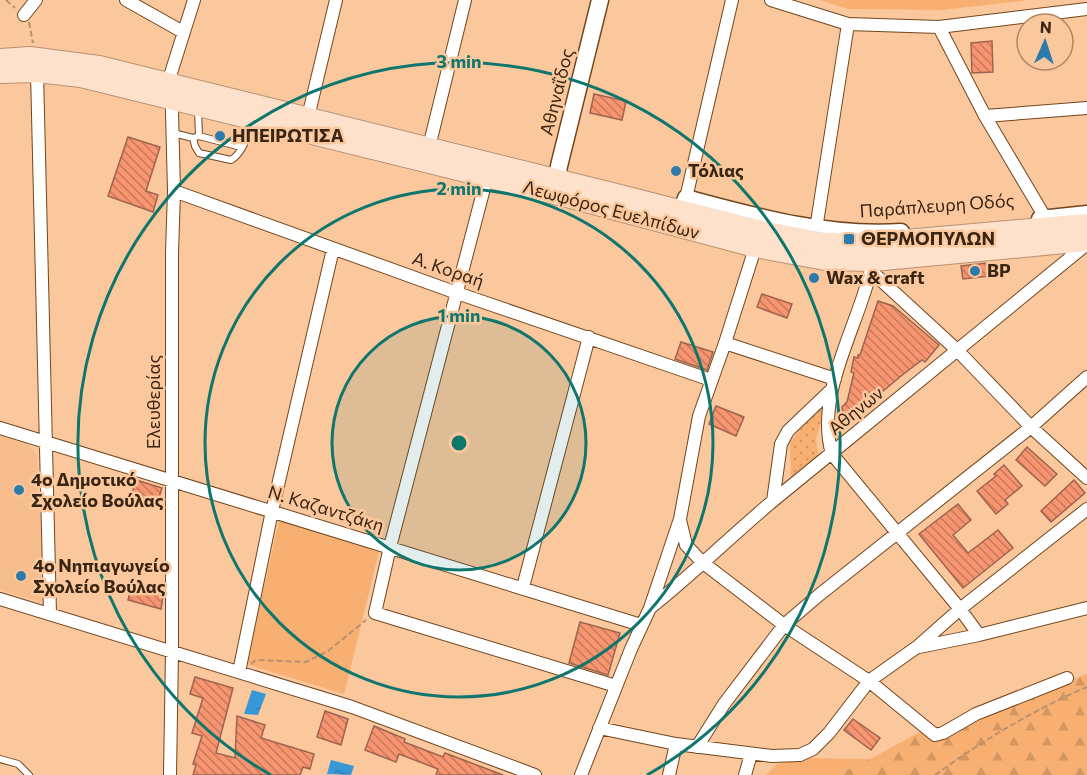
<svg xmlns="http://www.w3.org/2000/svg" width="1087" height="775" font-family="Commissioner,sans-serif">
  <defs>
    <pattern id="forest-firs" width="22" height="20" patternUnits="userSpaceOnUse" patternTransform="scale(1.5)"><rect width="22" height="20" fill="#f8b072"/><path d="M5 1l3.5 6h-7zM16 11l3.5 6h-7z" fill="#d59762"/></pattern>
    <pattern id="park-dots" width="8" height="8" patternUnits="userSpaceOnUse" patternTransform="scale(1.5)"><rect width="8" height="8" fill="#f8b072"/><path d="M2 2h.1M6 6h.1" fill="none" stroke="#d59762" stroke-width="1.8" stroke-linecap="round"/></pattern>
    <pattern id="water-ripples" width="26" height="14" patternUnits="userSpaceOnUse" patternTransform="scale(1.5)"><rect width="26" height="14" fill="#3698d7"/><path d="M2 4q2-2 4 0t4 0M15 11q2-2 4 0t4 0" fill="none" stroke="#2f7cad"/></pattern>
    <pattern id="building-back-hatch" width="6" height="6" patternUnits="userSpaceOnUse" patternTransform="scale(1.5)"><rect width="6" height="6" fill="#f79570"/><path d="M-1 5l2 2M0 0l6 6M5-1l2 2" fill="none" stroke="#c9795b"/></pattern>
  </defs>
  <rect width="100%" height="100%" fill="#fbc79c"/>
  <path fill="#f7bd8d" d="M0,433L24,440L37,455L44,603L0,590Z"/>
  <path fill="#f8b072" d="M820,0H1028L942,10L848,9Z
    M279,521L379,552L344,694L246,664Z
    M811,758L870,759L836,775H766L777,764Z"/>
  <path fill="url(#forest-firs)" d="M1087,674V775H836L870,759L920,732L929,738L944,740L1018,699Z"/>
  <path fill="url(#park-dots)" d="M829,395L816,439L819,457L791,480L790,442Z"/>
  <path fill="url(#water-ripples)" d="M252,690L266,694L258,715L244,714Z
    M331,760L354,766L351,775L327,774Z"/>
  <path fill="url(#building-back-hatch)" stroke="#9e644f" stroke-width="1.5" d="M992,41L993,72L972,73L971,43Z
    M594,94L626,101L622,120L590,113Z
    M128,137L160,147L146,191L158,195L153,212L108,196Z
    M987,263L989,276L963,279L961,266Z
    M762,294L792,304L787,318L757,307Z
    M878,301L893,306L939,345L925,362L922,360L901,376L845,423L842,407L847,402L854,373L851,372L854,357L858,358V355H860Z
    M681,342L713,352L707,370L675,359Z
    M716,406L744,417L736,436L709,424Z
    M1027,447L1057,474L1045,486L1016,460Z
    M1004,465L1022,486L1005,500L1008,504L996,514L977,491L996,476L994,474Z
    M136,480L162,488L156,507L130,500Z
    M1074,480L1085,493L1051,522L1041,511Z
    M958,504L971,520L953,535L968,553L998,530L1013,548L963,588L919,534Z
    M133,582L164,590L161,609L128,600Z
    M580,622L620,633L608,675L569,663Z
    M195,677L233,688L216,753L235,758L237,716L265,725L261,738L314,754L310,769L303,767L300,775H193L196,765L193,764L202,736L192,733L203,698L190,694Z
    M325,711L348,719L341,745L317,737Z
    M853,719L880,738L871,750L844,730Z
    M374,726L405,739L404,742L443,757L445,753L503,775H436L438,769L399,754L396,762L365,750Z"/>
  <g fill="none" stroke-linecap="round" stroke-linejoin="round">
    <defs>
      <path id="lane" d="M198,110L199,136
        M173,133L193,138
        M241,147L199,136L193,138L195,146L199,153L231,160C242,154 248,135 253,123
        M0,759L18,764L29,775"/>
      <path id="street" d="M126,0L183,32
        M771,0L848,24L939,27L1087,9
        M24,15L36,0
        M939,27L985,116L1049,224
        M37,72L50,614
        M985,116L1087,108
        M308,117L336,0
        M429,147L465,0
        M487,177L390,547L375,613L616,686
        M174,191L457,293L711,380
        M686,198L732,0
        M816,229L848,24
        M873,261C861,323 814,391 832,454L960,609L979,635
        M871,271L958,351L1031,427L1087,478
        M725,343L835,379
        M0,428L641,625
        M773,501L781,444L788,431L832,389
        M680,520L686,545L702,562L784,625L869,681L935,735L943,733L976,714L1067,678
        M523,587L589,337
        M0,599L352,707L535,775
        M650,608C693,574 732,535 774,500C878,414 983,330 1087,244
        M919,647L979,635L1087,608
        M239,672L272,511L333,249
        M599,728L676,744L772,756L800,755L813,749L829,733L869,681L917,647L960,609L1087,509
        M697,747L724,704L784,625L819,595L1031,427L1087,377
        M170,775L172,652V253L174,191L171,73L194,0
        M581,775L631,649L650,608L680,519L699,416L725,343L757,242
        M669,775L676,744
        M745,775L751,754"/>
      <path id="secondary" d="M555,192L559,166L600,0
        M682,211L686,198C757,217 827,237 901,232
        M1040,219L1087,214"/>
      <path id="primary" d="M0,59L30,57L99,66L608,192L761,231L825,243H872L1087,224
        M0,73L37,72L81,77L567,197L755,247L825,260L873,261L1087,241"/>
    </defs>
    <use href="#lane" stroke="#72461d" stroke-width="8"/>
    <use href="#street" stroke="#72461d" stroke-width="14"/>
    <use href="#secondary" stroke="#72461d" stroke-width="19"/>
    <use href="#primary" stroke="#b89273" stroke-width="22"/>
    <path stroke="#ba916f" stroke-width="2" stroke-dasharray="6 3" stroke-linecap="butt" d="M6,0L15,8
      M29,22L33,43
      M251,664L256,660L306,662L328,651L366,620
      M935,775C984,740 1031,711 1087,687"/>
    <use href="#lane" stroke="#fff" stroke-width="6"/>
    <use href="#street" stroke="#fff" stroke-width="12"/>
    <use href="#secondary" stroke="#fff" stroke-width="16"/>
    <use href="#primary" stroke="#fde1ca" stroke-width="20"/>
  </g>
  <circle cx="459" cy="443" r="127" fill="#0f766e" fill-opacity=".12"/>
  <g fill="none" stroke="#0f766e" stroke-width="3">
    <circle cx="459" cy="443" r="127"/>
    <circle cx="459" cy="443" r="254"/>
    <path d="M271 775A381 381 0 1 1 647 775"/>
  </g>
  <g fill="#2d7bad" stroke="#fbc79c" stroke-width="2">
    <circle cx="220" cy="136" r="6"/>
    <circle cx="676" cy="171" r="6"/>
    <rect x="843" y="233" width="12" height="12" rx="3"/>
    <circle cx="975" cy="271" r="6"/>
    <circle cx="814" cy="278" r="6"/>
    <circle cx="19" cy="490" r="6"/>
    <circle cx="21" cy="576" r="6"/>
  </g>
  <g text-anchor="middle" stroke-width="5" stroke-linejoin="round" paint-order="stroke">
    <g font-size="18" fill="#392514" stroke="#fbc79c">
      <text transform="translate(557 92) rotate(-76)" y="6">Αθηναΐδος</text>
      <text transform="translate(937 206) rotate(-4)" y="6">Παράπλευρη Οδός</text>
      <text transform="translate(611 210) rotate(15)" y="6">Λεωφόρος Ευελπίδων</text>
      <text transform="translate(448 270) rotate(19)" y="6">Α. Κοραή</text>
      <text transform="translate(154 402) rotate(-90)" y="6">Ελευθερίας</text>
      <text transform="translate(856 411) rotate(-39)" y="6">Αθηνών</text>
      <text transform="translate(326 509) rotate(17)" y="6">Ν. Καζαντζάκη</text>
    </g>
    <g font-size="18" font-weight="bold" fill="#392514" stroke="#fbc79c" text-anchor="start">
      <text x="232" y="142">ΗΠΕΙΡΩΤΙΣΑ</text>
      <text x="688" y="177">Τόλιας</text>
      <text x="861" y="245">ΘΕΡΜΟΠΥΛΩΝ</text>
      <text x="987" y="277">BP</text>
      <text x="826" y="284">Wax &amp; craft</text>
      <text x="31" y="486">4ο Δημοτικό<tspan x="31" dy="21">Σχολείο Βούλας</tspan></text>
      <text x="33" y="572">4ο Νηπιαγωγείο<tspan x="33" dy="21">Σχολείο Βούλας</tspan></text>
    </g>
  </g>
  <circle cx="459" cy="443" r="9" fill="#0f766e" stroke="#fbc79c" stroke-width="3"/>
  <g font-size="18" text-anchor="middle" font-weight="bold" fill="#0f766e" stroke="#fbc79c" stroke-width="5" stroke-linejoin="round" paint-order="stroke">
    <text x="459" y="68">3 min</text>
    <text x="459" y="195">2 min</text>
    <text x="459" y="322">1 min</text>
  </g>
  <g transform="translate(1045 42) rotate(3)"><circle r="28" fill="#fbc79c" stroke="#ad8666" stroke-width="1.5"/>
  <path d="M0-4.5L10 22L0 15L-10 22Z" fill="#2d7bad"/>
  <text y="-9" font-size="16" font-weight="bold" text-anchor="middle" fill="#392514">N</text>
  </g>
</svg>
